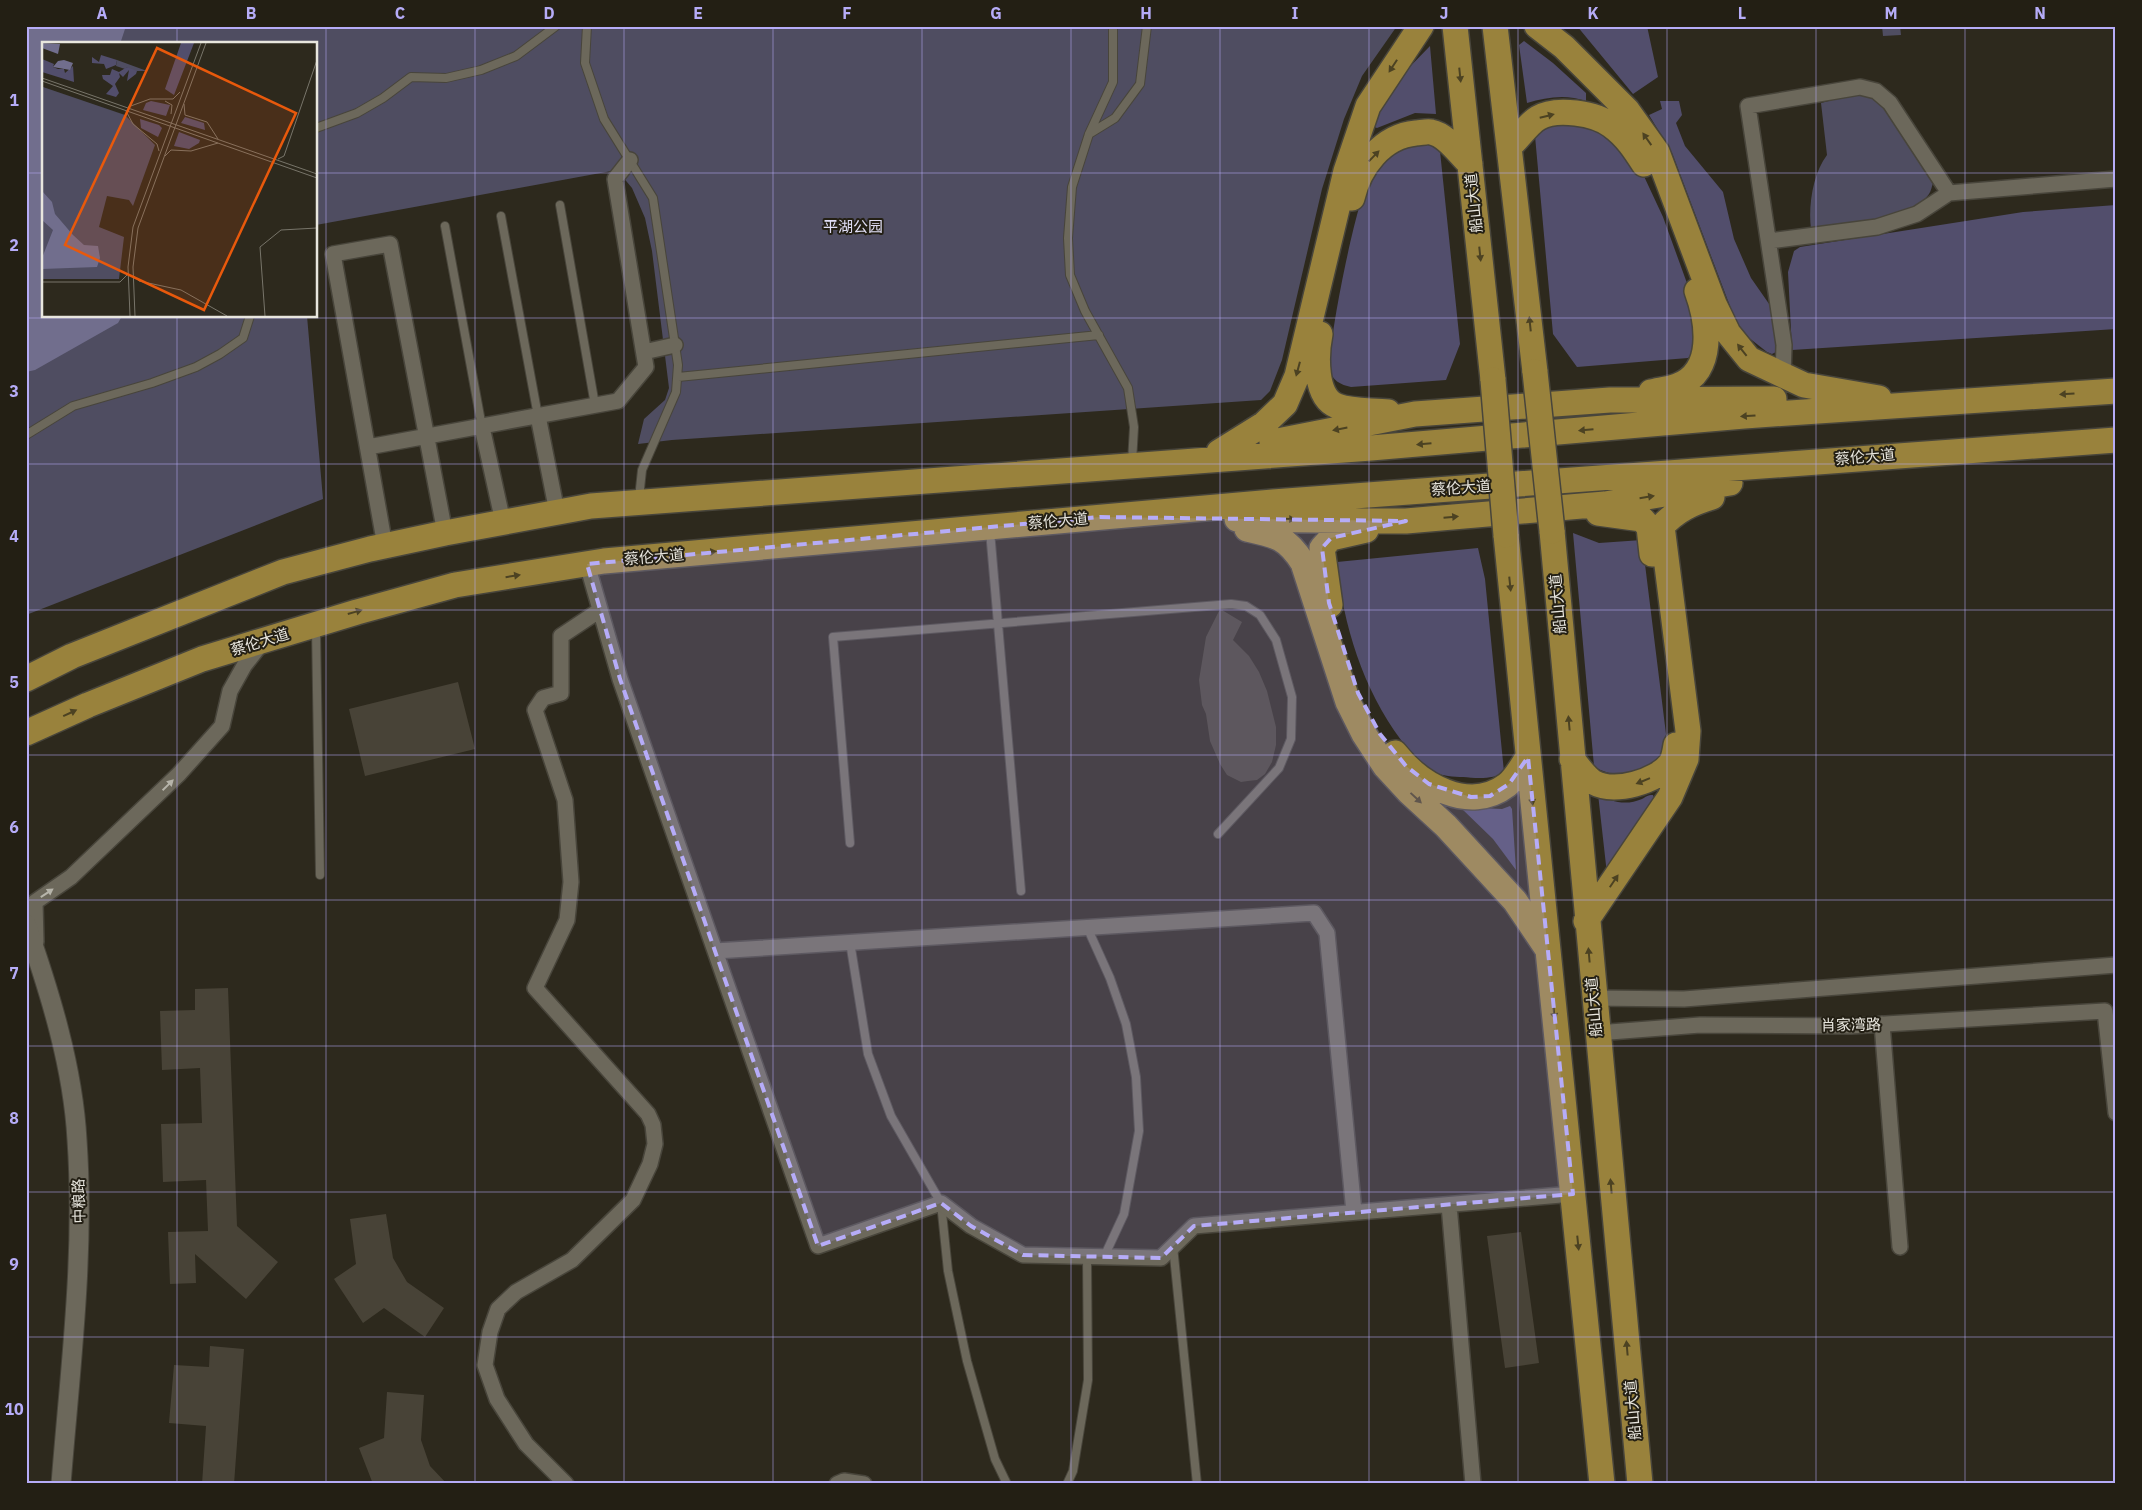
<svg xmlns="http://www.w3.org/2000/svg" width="2142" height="1510" font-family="'IBM Plex Sans','Noto Sans SC',sans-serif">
  <rect width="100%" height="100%" fill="#2d291d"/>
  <path fill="#4f4d61" d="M26,26H1397L1362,76L1344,119L1322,189L1282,360L1270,391L1261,400L672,440L638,444L644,419L665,400L669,388L652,251L645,218L632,188L617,170L316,225V44H44V316H307L323,499L26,615Z
    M1882,26H1900L1901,35L1883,36Z
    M1862,95L1875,100L1885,107L1933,183C1932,186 1931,191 1929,194C1912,219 1839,226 1811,229C1808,206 1813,173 1827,155L1821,103L1844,97Z"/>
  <path fill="#524e6c" d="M1577,26H1647L1658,77L1633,94Z
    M1524,41L1553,63L1586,93V101C1566,94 1547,97 1527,103L1519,45Z
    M1430,46L1436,114L1415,113L1377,128L1369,125L1395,82Z
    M1660,101H1679L1682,115L1676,123L1685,146L1723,192L1734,239L1751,278L1774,311L1778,351L1772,354L1767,352L1739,330L1672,153L1649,115L1662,109Z
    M1572,124L1604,132L1642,172L1663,217L1692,297L1695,351L1688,358L1577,367L1553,334L1535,136L1551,126Z
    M1430,143L1440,151L1460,344L1446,380L1351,387C1341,385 1331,380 1330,369C1327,345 1358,190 1372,173C1378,165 1391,151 1399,147C1407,143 1421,144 1430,143Z
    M2116,205V329L1792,350L1788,272L1794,251L1800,247L2023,212Z
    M1573,533L1599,543L1642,540L1666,734C1665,742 1664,750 1659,757C1646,776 1612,780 1594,766Z
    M1478,548L1485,579L1504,772C1494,780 1475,778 1463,777C1454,777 1442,776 1433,772C1419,765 1410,752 1401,740C1363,689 1343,625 1337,562Z
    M1598,794C1611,802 1626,806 1642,799C1646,797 1647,795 1653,795L1654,798L1607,874Z
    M1510,806L1512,809L1516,870L1493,839L1460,807L1502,809Z"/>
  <path fill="#716e8d" d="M26,26H126L120,44H44V316H122L118,323L35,370L26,372Z"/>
  <path fill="#484337" d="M1222,610L1242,622L1233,640L1249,656L1259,672L1267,691L1276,727V745L1272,762L1265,774L1257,780L1248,781L1241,782L1227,775L1220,764L1210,741L1206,714L1202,705L1199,680L1206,637L1219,611Z
    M458,682L475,749L365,776L349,709Z
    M228,988L237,1226L278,1262L246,1299L195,1254L196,1283L170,1284L168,1232L208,1231L206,1180L163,1182L161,1124L202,1123L200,1068L162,1070L160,1011L195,1010V989Z
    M386,1214L393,1258L407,1282L444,1308L425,1337L384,1308L363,1323L334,1279L356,1264L350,1219Z
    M1521,1232L1539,1363L1505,1368L1487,1236Z
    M210,1346L244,1349L234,1484H202L206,1426L169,1423L174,1365L209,1367Z
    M387,1392L424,1395L421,1440L430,1466L447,1484H373L359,1448L384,1438Z"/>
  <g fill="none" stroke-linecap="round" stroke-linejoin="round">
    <defs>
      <path id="service" d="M587,26L585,63L604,119L653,198L678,365L676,392L642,470L639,498
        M1113,26V82L1089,134L1072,187L1068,238L1070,275L1085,311L1128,388L1134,427L1132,462
        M316,128L357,113L383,98L411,77L446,78L481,70L516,56L556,26
        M1089,134L1115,118L1140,84L1147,26
        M560,205L595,405
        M501,216L538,416
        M445,226L482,427
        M678,377L1099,335
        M26,435L73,406L152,383L196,367L220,354L243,338L250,316
        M990,531L1021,891
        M316,629L320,875
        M850,843L833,637L1231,604L1246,606L1260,615L1276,640L1292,697L1291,739L1279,768L1218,834
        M1087,927L1110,978L1126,1024L1136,1077L1139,1131L1124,1214L1104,1257
        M850,942L868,1054L891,1116L941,1203L948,1271L967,1361L995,1459L1007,1484
        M1173,1246L1197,1484
        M1067,1484L1073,1471L1088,1380L1087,1257"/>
      <path id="minor" d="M1769,241L1877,227L1917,214L1949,193L2116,179
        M644,352L675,345
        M1783,377L1784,345L1748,106L1860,87L1876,91L1890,103L1949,193
        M538,416L557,512
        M482,427L503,522
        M368,447L618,401L646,367L615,179L630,160
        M385,546L333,254L390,244L445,533
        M587,564L620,679L818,1246L941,1203L971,1226L1023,1255L1161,1258L1194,1226L1573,1194
        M36,942L35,902L71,877L179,774L222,726L230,691L244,666L262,643
        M715,951L1314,913L1327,933L1354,1212
        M1593,998L1684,999L2116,965
        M1882,1024L1900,1247
        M1597,1033L1700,1025L1851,1026L2105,1011L2116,1113
        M1449,1205L1473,1484
        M566,1484L526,1444L497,1399L485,1365L490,1332L498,1309L516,1292L572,1260L633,1200L650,1164L655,1144L653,1125L648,1114L535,988L567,920L571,882L565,800L535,710L543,698L561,693V636L600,610
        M837,1484L844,1481L864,1484"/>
      <path id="tertiary" d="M26,924C50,993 73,1067 77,1140C85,1255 70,1370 61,1484"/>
      <path id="trunk" d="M1455,26L1493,380
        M1495,26L1535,372
        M1537,26L1564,47L1627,110L1657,152L1714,304L1728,333L1749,359L1804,385L1879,398
        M1510,146C1519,138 1528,124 1538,118C1556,107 1596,113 1612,126C1626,136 1635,150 1644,164
        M1352,198C1359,167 1382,136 1416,133C1420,133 1427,131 1431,132C1447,135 1459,154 1470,164
        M1320,334C1316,354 1314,397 1337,406C1352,412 1373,410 1388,412
        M1651,392C1659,390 1669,389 1677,386C1716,372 1708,321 1697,291
        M1272,442L1415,414L1610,400L1774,399
        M1219,452L1264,424L1285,404L1297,376L1346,171L1368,106L1421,26
        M1598,513L1642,519L1649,527L1652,554
        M1237,519L1406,521L1605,504L1730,483
        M1247,529C1275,535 1287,537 1303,563L1348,702L1364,734L1385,766L1409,792L1446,826L1515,901L1546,947
        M1552,531L1640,1484
        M1506,535L1602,1484
        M1330,605L1322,548L1331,538L1366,530
        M26,679L72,656L283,572L370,549L445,533L591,506L1371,448L1744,416L2116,391
        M26,733L88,705L202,659L357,612L455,585L604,561L1273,502L2116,440
        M1395,753C1420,785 1469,814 1507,785C1515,779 1522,766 1528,757
        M1572,759C1578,766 1585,777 1593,782C1614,794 1657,782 1671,763C1674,758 1675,751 1676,745
        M1586,921L1670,797L1686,759L1688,731L1662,526C1677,510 1692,503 1712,497"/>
    </defs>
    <use href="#service" stroke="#48453b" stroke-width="10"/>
    <use href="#minor" stroke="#48453b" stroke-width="18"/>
    <use href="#tertiary" stroke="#48453b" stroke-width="21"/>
    <use href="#trunk" stroke="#48453b" stroke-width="28"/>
    <use href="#service" stroke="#6c685b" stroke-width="8"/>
    <use href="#minor" stroke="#6c685b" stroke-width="15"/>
    <use href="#tertiary" stroke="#6c685b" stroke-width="19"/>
    <use href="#trunk" stroke="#99823c" stroke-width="25"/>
    <defs>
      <path id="trunk-bridge" d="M1535,372L1552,531
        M1493,380L1506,535"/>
    </defs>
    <use href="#trunk-bridge" stroke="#48453b" stroke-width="28" stroke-linecap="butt"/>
    <use href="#trunk-bridge" stroke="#99823c" stroke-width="25"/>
  </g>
  <defs><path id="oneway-solid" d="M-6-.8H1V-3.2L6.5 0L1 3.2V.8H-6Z" transform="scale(1.25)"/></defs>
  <g fill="#4c4222">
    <use href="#oneway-solid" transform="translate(1393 66) rotate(123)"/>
    <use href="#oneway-solid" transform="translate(1460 75) rotate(84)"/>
    <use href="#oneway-solid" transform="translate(1547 116) rotate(-14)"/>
    <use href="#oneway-solid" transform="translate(1647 139) rotate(-125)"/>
    <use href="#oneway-solid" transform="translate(1374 156) rotate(-46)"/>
    <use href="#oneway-solid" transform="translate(1480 254) rotate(84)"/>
    <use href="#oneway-solid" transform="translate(1530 324) rotate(-96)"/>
    <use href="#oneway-solid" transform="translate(1742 350) rotate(-128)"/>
    <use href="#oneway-solid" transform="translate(1298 369) rotate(105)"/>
    <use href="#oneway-solid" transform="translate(2067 394) rotate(176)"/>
    <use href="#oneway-solid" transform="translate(1748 416) rotate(176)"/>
    <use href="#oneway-solid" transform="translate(1340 429) rotate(169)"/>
    <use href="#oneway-solid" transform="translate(1586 430) rotate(175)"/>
    <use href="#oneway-solid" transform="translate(1424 444) rotate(175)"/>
    <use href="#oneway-solid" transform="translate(1647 497) rotate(-9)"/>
    <use href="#oneway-solid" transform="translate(1451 517) rotate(-5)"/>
    <use href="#oneway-solid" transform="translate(1288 519) rotate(1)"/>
    <use href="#oneway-solid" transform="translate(709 552) rotate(-5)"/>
    <use href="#oneway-solid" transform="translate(513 576) rotate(-9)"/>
    <use href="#oneway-solid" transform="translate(1510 584) rotate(84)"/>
    <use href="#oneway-solid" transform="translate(355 612) rotate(-16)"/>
    <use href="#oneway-solid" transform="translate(70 713) rotate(-25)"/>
    <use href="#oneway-solid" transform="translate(1569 723) rotate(-95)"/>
    <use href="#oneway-solid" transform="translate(1643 781) rotate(158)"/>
    <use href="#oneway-solid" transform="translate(1416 798) rotate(43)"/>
    <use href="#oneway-solid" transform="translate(1532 798) rotate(84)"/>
    <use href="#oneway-solid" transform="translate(1614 881) rotate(-56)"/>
    <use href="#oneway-solid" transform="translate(1589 955) rotate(-95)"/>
    <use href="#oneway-solid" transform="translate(1554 1012) rotate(84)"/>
    <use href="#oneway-solid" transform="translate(1611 1186) rotate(-95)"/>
    <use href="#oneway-solid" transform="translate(1578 1243) rotate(84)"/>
    <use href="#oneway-solid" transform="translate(1627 1348) rotate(-95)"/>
  </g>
  <g fill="#b6b4aa">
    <use href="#oneway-solid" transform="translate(168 785) rotate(-44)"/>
    <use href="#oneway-solid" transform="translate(47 893) rotate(-34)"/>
  </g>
  <path fill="#b6acf8" fill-opacity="0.2" stroke="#b6acf8" stroke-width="4" stroke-dasharray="10 6" stroke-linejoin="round" d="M1100,517L1406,521L1331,538L1322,548L1329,603L1358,693L1380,734L1406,766L1429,784L1471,797L1490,796L1509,784L1528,757L1573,1194L1194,1226L1161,1258L1023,1255L971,1226L941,1203L818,1246L620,679L587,564Z"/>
  <path fill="none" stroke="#b6acf8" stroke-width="1" stroke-opacity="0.55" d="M177,26V44M326,26V1484M475,26V1484M624,26V1484M773,26V1484M922,26V1484M1071,26V1484M1220,26V1484M1369,26V1484M1518,26V1484M1667,26V1484M1816,26V1484M1965,26V1484M26,173H44M316,173H2116M177,316V1484M26,318H2116M26,464H2116M26,610H2116M26,755H2116M26,900H2116M26,1046H2116M26,1192H2116M26,1337H2116"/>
  <g text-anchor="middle" stroke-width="4" stroke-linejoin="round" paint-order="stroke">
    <g font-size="15" fill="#e8e6de" stroke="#231f14">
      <text transform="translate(1474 203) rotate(-96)" y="5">船山大道</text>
      <text transform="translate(1865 457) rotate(-5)" y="5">蔡伦大道</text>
      <text transform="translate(1461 488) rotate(-4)" y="5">蔡伦大道</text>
      <text transform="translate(1058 521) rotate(-5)" y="5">蔡伦大道</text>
      <text transform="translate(654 557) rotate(-5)" y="5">蔡伦大道</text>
      <text transform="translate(1558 604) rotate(-95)" y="5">船山大道</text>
      <text transform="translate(260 642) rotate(-17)" y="5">蔡伦大道</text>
      <text transform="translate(1594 1007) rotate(-95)" y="5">船山大道</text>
      <text transform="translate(1851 1025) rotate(-1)" y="5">肖家湾路</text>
      <text transform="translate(79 1201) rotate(-91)" y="5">中粮路</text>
      <text transform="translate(1633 1410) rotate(-95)" y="5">船山大道</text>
    </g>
    <g font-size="15" fill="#e0def6" stroke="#231f14">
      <text x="853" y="232">平湖公园</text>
    </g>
  </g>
  <g transform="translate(42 42)">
    <rect width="275" height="275" fill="#2d291d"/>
    <path d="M75,18L105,29H108H90L85,25L83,27L74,24ZM1,45L83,73L113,103L91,164L87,158L65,154L57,185L82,195L77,237H0Z" fill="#4f4d61"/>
    <path d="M139,1H152L132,53L123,47ZM59,13L75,18L74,23L64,27L62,22L50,21V15L57,20ZM0,17L12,22L11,25L16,27H22L23,31L31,24L32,40L0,30ZM85,25L95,29L94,32L85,39L87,28L81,35L77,31L78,35L73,42L77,51L74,55L64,52L71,44L61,37L60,33H68L70,27L77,30ZM109,59L128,63L124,74L101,68L104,61ZM143,75L162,81L163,88L139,81ZM98,77L117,83L120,86L116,95L99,86ZM137,90L158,98L157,101L147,107L132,104Z" fill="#524e6c"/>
    <path d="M0,1L18,2L16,12L0,6ZM22,18L31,21L28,28L11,25L16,19ZM0,149L10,160L13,172L31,193L42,203L56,204L58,216L55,225L0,227V216L11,188L0,178Z" fill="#716e8d"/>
    <path fill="none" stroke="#78756a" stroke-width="1" d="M0,36L275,132M0,39L275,136M123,59L130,63L129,72M142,62L143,73L165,80L176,97M86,65L108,57H131L138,50M84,69L91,82L115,102L117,109M123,114L129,108L149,109L176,101M236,117L242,114L275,18M92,234L97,239L139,248L185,274M0,240H78L86,232M88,274L86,225L91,185L159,1M93,274L91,225L96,186L164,1M223,274L218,205L239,188L275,186"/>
    <path fill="#e8590c" fill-opacity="0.15" stroke="#e8590c" stroke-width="2.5" d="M115,6L254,71L162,268L23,203Z"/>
    <rect width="275" height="275" fill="none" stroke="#e8e6de" stroke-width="2.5"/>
  </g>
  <rect width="2142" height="1510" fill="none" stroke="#231f14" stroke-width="55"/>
  <rect x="28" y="28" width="2086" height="1454" fill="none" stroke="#b6acf8" stroke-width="2"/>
  <g font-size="16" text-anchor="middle" font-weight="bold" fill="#b6acf8">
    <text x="102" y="19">A</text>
    <text x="251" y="19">B</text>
    <text x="400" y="19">C</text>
    <text x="549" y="19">D</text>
    <text x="698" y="19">E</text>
    <text x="847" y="19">F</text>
    <text x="996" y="19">G</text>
    <text x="1146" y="19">H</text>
    <text x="1295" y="19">I</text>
    <text x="1444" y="19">J</text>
    <text x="1593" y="19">K</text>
    <text x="1742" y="19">L</text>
    <text x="1891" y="19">M</text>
    <text x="2040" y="19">N</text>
    <text x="14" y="106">1</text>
    <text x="14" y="251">2</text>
    <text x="14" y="397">3</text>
    <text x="14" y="542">4</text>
    <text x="14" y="688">5</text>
    <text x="14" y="833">6</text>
    <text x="14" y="979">7</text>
    <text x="14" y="1124">8</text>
    <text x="14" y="1270">9</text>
    <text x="14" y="1415">10</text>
  </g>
</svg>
